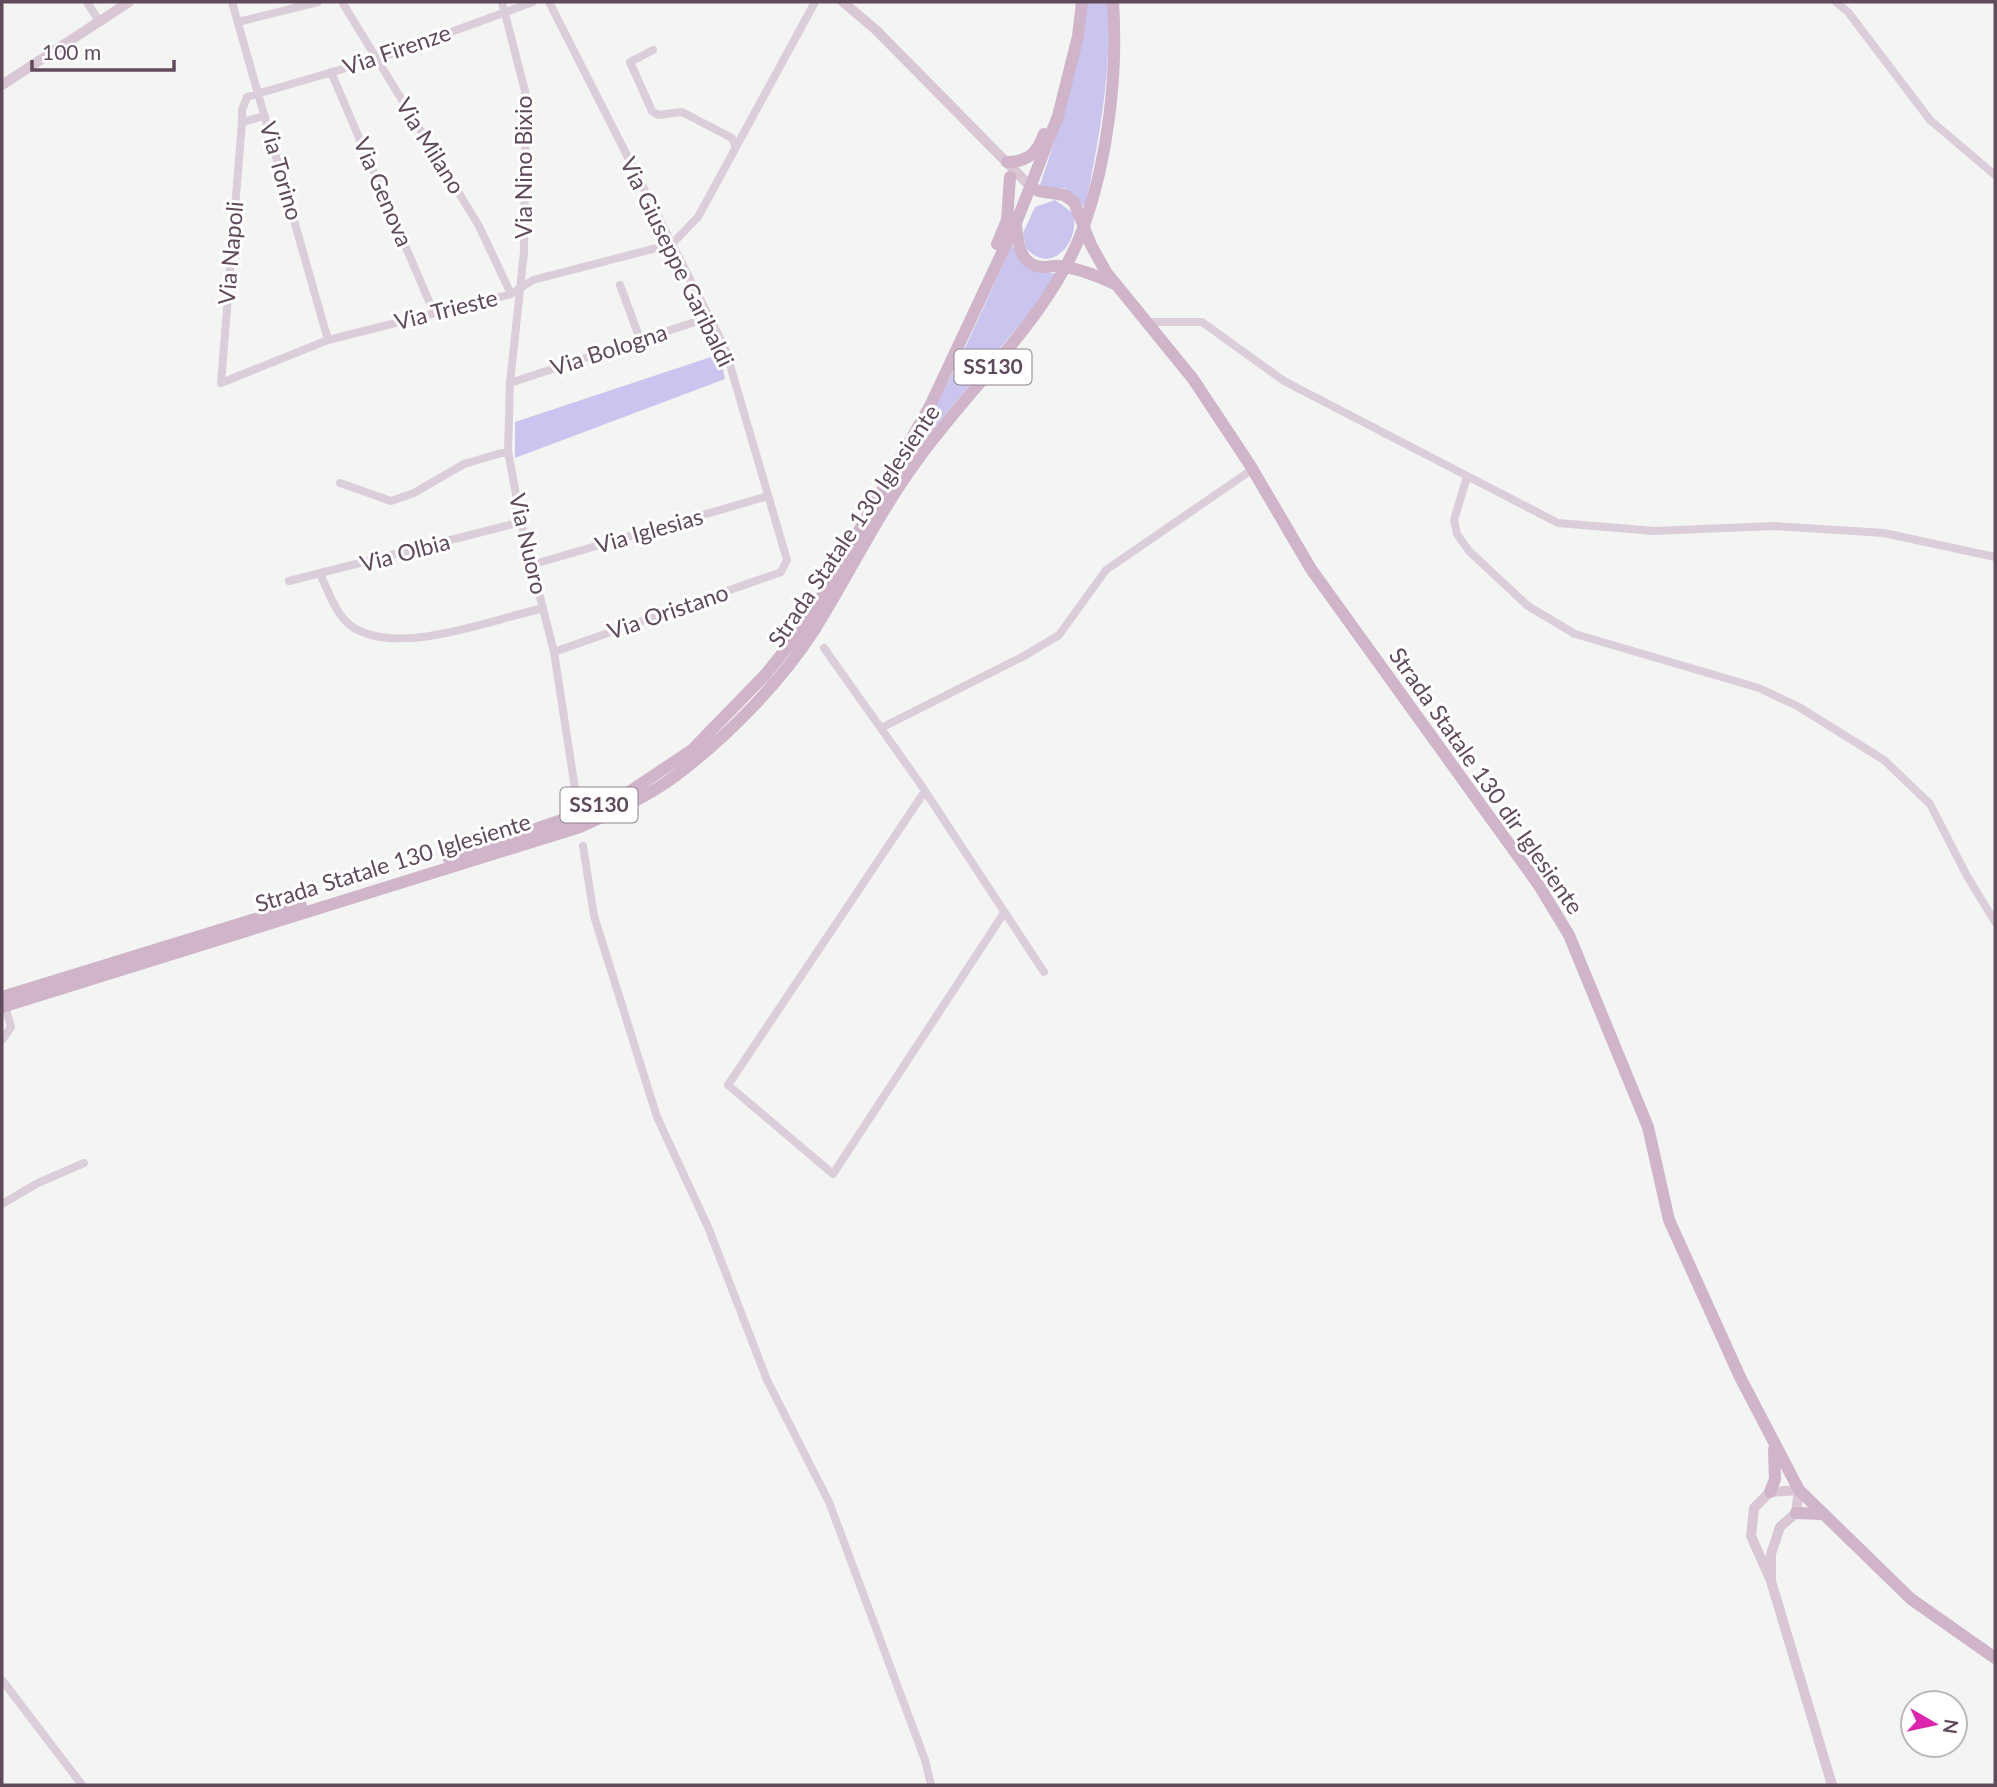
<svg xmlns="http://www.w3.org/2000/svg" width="1997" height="1787" font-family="Lato,sans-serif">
  <rect width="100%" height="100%" fill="#f3f5f3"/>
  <path fill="#c9c5ef" d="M1087,2H1108C1112,72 1099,139 1085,208L1065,188L1047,189L1040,185L1064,113Z
    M1055,200L1073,213C1081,241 1051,277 1026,248L1023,233L1035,207Z
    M1012,245L1024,265L1056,274L1030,312L911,456L964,350Z
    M720,354L725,379L515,458V422Z"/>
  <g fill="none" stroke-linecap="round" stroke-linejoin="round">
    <path stroke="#dbcdd9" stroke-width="8" d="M87,2L99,21
      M232,2L328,340
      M342,2L479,226L511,294
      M502,2L525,91L526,111L524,252L510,383L508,451L521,522L554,652L576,795
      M549,2L725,348L787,560L781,572L554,652
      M1836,2L1848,12L1930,120L1995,175
      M238,22L318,2
      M653,50L630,62L652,111L658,115L682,112L732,138L735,145
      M331,72L434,313
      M265,116L242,122V110L247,97L377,59L533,2
      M242,122L221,383L328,340L511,294L533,280L672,244L698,217L815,2
      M620,285L640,339
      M1150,322H1202L1284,381L1558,523L1654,531L1775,526L1884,533L1995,557
      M510,383L710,317
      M1467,477L1454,520L1457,534L1469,551L1528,606L1575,634L1759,688L1799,707L1884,760L1930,804L1967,876L1995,922
      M340,483L391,501L414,493L464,464L508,451
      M531,565L768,496
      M320,574C329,592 336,617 354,628C401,656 492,620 543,608
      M289,581L521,522
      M824,648L919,782L1044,972
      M881,728L1024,656L1059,635L1106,570L1253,469
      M925,791L728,1085L833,1174L1004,913
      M583,846L594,916L657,1117L708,1227L767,1380L829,1502L925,1760L931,1785
      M2,1040L11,1027L5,1006
      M2,1204L38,1183L84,1163
      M2,1680L82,1785"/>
    <path stroke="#dac7d6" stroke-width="10" d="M843,2L876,30L1031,187
      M2,85L129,2
      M1771,1581V1554L1780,1527L1796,1513L1799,1490L1770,1492L1754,1508L1751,1536L1771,1581L1832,1785"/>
    <path stroke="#cfb4ca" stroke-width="12" d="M1007,162C1028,162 1037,153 1044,134
      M1031,187L1039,191L1064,195L1074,202L1091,245L1106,272L1193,379L1250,465L1311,569L1538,884L1569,935L1648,1127L1669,1220L1740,1377L1799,1490L1911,1599L1995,1658
      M1016,225C1018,244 1020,266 1043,267C1049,267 1055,265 1060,266C1079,269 1096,275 1112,283
      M997,244L1007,220L1010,177
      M449,859L579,814L629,792L692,750L765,675L806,624L930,406L1016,223L1058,116L1078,36L1082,2
      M2,997L301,905
      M2,1007L580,827C613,812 648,797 678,774C729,735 780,683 815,629C849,574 878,514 916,462C970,386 1052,315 1084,226C1108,158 1118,74 1113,2
      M1770,1492L1775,1479L1774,1449
      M1796,1513L1822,1514"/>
  </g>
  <g text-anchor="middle" stroke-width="6" stroke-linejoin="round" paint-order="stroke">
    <g fill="#fff" stroke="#90818d" stroke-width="2">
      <rect x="954.5" y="349.5" width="77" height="35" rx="5"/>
      <rect x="560.5" y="787.5" width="77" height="35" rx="5"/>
    </g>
    <g font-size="21" font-weight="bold" fill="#604b5c">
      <text x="993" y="374">SS130</text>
      <text x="599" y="812">SS130</text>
    </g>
    <g font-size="23" fill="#604b5c" stroke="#fff">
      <text transform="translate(397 50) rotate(-19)" y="8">Via Firenze</text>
      <text transform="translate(430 146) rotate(58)" y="8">Via Milano</text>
      <text transform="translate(524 167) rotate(-90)" y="8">Via Nino Bixio</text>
      <text transform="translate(281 171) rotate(74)" y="8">Via Torino</text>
      <text transform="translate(383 192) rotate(67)" y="8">Via Genova</text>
      <text transform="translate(231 253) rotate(-85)" y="8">Via Napoli</text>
      <text transform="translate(677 262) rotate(64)" y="8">Via Giuseppe Garibaldi</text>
      <text transform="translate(446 310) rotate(-14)" y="8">Via Trieste</text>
      <text transform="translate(609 350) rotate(-18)" y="8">Via Bologna</text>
      <text transform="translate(854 526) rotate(-56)" y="8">Strada Statale 130 Iglesiente</text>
      <text transform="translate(649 531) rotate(-16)" y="8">Via Iglesias</text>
      <text transform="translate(528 544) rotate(77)" y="8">Via Nuoro</text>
      <text transform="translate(405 553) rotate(-15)" y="8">Via Olbia</text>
      <text transform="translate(668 612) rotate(-19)" y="8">Via Oristano</text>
      <text transform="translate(1486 781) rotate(55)" y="8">Strada Statale 130 dir Iglesiente</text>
      <text transform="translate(393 863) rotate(-17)" y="8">Strada Statale 130 Iglesiente</text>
    </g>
  </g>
  <rect width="1997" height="1787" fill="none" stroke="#604b5c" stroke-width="7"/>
  <g transform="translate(1934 1724) rotate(99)"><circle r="33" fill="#ffffff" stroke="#bfb7be" stroke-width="2"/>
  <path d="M0-5L12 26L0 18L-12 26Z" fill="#de24ad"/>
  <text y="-10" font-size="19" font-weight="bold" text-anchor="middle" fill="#604b5c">N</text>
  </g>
  <path d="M32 60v10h142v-10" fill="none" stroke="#604b5c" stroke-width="3.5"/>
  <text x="42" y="60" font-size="21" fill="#604b5c" stroke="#ffffff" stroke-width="5" paint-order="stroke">100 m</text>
</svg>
